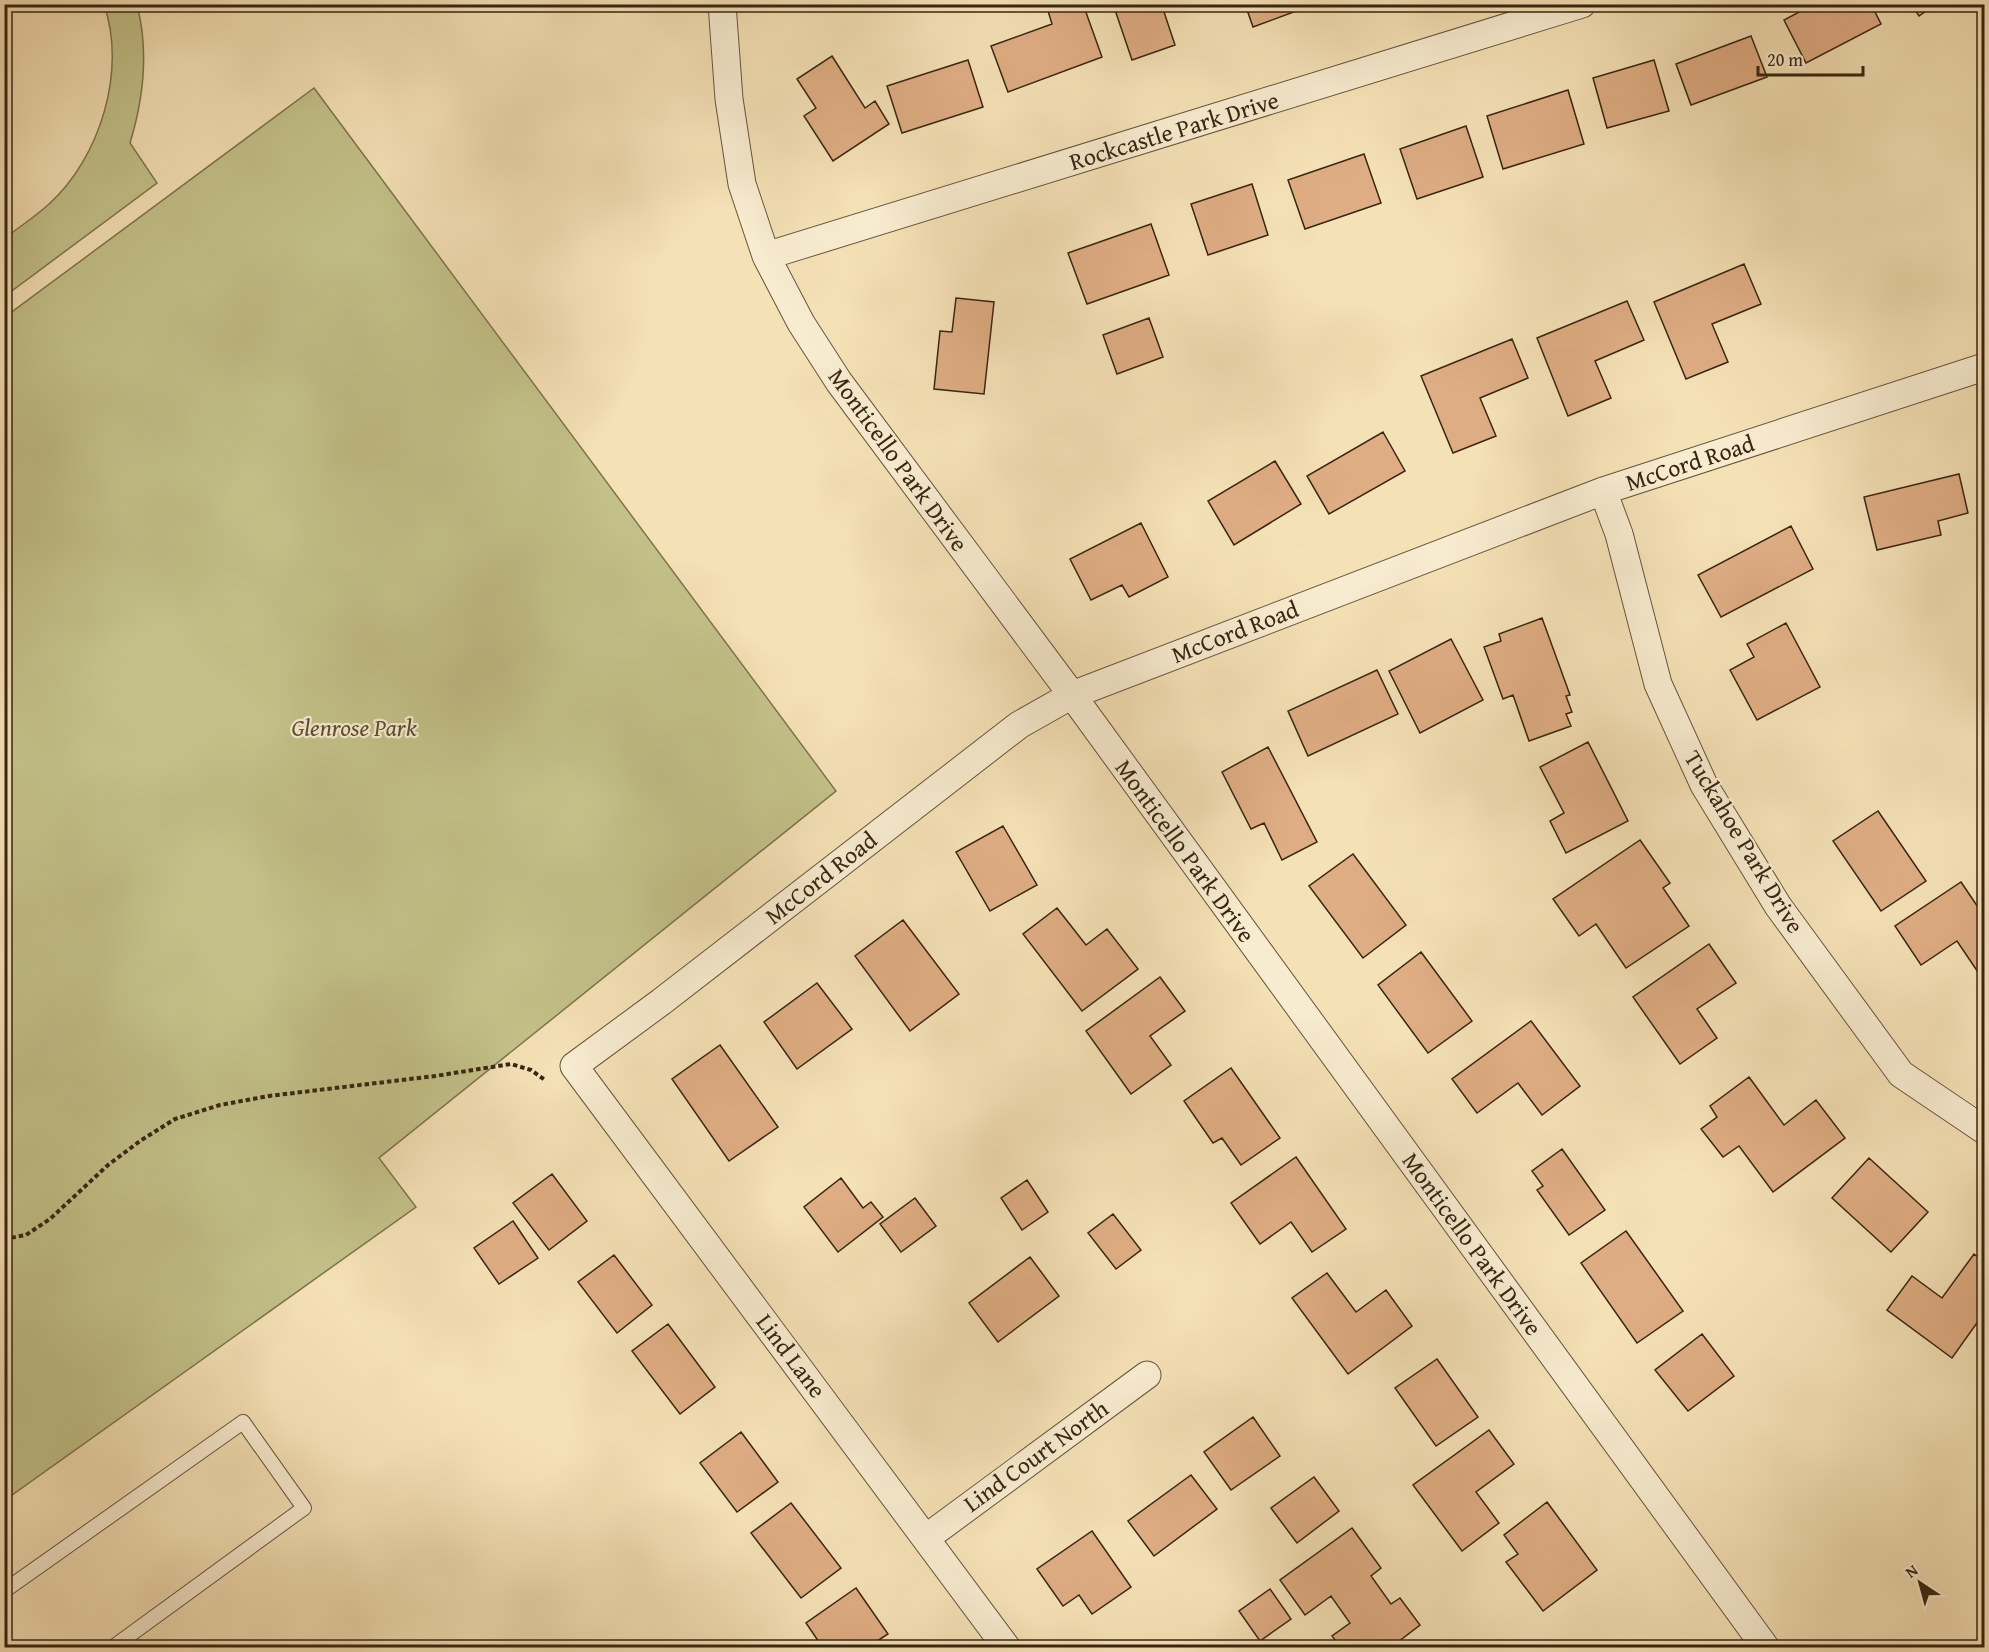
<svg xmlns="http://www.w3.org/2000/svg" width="1989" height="1652" font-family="'Gentium Book Plus',serif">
  <rect width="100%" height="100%" fill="#f5e1b6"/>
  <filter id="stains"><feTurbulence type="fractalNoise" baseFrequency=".00333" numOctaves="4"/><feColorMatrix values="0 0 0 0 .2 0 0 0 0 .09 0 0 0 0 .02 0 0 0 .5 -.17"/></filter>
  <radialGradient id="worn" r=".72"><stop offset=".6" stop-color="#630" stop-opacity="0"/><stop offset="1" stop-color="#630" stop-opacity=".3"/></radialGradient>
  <path fill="#c3c189" stroke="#7e734e" stroke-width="1.5" d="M104,5H137C149,51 144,97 130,143L157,183L5,296V238C19,227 35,217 49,204C100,158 127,70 104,5Z
    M314,88L836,791L379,1158L416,1207L5,1500V317Z"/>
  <path fill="#dfad83" stroke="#382513" stroke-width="1.5" d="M1046,4H1083L1102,57L1008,92L991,46L1052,24Z
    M1113,4H1165L1162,6L1175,45L1132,60Z
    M1245,4H1315L1253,27Z
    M1814,4H1871L1881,24L1806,63L1784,20Z
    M1911,4H1936L1919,16Z
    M1751,36L1767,77L1691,105L1676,64Z
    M832,56L865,108L875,101L889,124L833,161L804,116L816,108L797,79Z
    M968,60L983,107L902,133L887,86Z
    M1654,60L1669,111L1607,128L1593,78Z
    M1568,90L1584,144L1503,169L1487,116Z
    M1466,126L1483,177L1417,199L1400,149Z
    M1364,154L1381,203L1305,229L1288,180Z
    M1252,184L1268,235L1208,255L1191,204Z
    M1151,224L1169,275L1087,304L1068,253Z
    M1744,264L1761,304L1712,324L1728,362L1686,379L1654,302Z
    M956,298L994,302L984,394L934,389L940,331L952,332Z
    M1627,301L1644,340L1595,361L1611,398L1568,416L1537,338Z
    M1149,318L1163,357L1117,374L1103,335Z
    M1512,339L1528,378L1480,398L1496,436L1453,453L1421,376Z
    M1383,432L1405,471L1329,514L1307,476Z
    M1275,461L1301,504L1234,545L1208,501Z
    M1959,474L1968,513L1938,521L1941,535L1877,550L1864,497Z
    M1141,523L1168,577L1129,597L1122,585L1091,600L1070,559Z
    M1791,526L1813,569L1721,617L1698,575Z
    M1542,618L1570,695L1566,696L1572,712L1566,714L1571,726L1529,741L1513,695L1503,699L1484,647L1501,641L1499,634Z
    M1786,623L1820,687L1757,720L1730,670L1754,657L1747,644Z
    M1451,639L1483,700L1420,733L1389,671Z
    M1377,670L1398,714L1308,756L1288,711Z
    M1588,742L1628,821L1566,853L1550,821L1564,813L1540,767Z
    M1268,747L1317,842L1282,860L1264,823L1251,829L1222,772Z
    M1878,811L1926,881L1881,911L1833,841Z
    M1003,826L1037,885L990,911L956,852Z
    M1640,840L1670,883L1663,888L1689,926L1626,968L1596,924L1579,936L1553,899Z
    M1353,854L1406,925L1363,958L1309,886Z
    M1961,882L1984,916V981L1957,941L1921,965L1895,926Z
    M1057,908L1086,945L1107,929L1138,969L1082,1011L1023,934Z
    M903,920L959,994L910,1031L855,956Z
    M1709,944L1736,983L1697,1009L1717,1038L1680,1064L1633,997Z
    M1421,952L1472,1021L1428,1053L1378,985Z
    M1160,977L1185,1011L1150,1036L1171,1065L1131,1094L1086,1031Z
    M817,983L852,1029L797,1069L764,1022Z
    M1531,1021L1580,1086L1542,1115L1518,1083L1477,1113L1452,1079Z
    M720,1045L778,1127L729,1161L672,1079Z
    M1231,1068L1280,1138L1241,1165L1222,1138L1213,1143L1184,1101Z
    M1749,1077L1784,1125L1816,1100L1845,1138L1773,1192L1739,1146L1723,1157L1701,1129L1717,1117L1710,1106Z
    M1562,1149L1605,1210L1569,1235L1537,1190L1543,1186L1532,1171Z
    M1296,1157L1346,1229L1312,1252L1291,1222L1260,1244L1231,1203Z
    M1869,1158L1928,1212L1891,1252L1832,1198Z
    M552,1174L587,1221L549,1250L513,1203Z
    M841,1178L863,1208L871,1202L883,1217L838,1252L804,1207Z
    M1027,1180L1048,1212L1022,1230L1001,1198Z
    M915,1198L936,1226L901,1252L880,1224Z
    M1113,1214L1141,1250L1116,1269L1088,1233Z
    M513,1221L538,1258L499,1284L474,1248Z
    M1626,1231L1683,1311L1637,1343L1581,1263Z
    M1974,1254L1984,1262V1313L1952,1358L1887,1310L1912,1276L1942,1298Z
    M614,1255L652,1305L617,1333L578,1282Z
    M1030,1257L1059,1296L998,1342L969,1303Z
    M1327,1273L1356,1312L1386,1290L1412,1326L1348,1374L1292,1298Z
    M668,1324L715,1387L680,1414L632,1351Z
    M1702,1334L1734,1376L1688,1411L1655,1370Z
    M1437,1359L1478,1417L1436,1446L1395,1388Z
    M1253,1417L1280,1456L1231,1490L1204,1452Z
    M1489,1430L1514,1464L1476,1492L1499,1523L1462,1551L1413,1485Z
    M741,1432L778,1482L737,1512L700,1463Z
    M1191,1475L1217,1509L1154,1556L1128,1521Z
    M1314,1477L1339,1511L1297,1543L1271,1508Z
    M1547,1502L1597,1570L1543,1611L1506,1562L1518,1554L1504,1535Z
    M791,1503L841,1568L801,1598L751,1533Z
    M1352,1528L1381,1568L1371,1576L1391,1604L1400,1598L1420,1625L1390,1648H1341L1332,1636L1350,1623L1331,1596L1305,1615L1280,1580Z
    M1092,1531L1131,1587L1092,1614L1079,1595L1063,1606L1037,1569Z
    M856,1588L888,1634L877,1641L882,1648H823L806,1623Z
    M1270,1589L1291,1619L1260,1641L1239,1611Z"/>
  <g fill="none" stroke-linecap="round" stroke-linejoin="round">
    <defs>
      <path id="lane" d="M4,1591L243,1422L304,1508L112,1648"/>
      <path id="street" d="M722,4L729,99L742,184L766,256L801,323L839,382L1072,695L1766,1648
        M766,256L1582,4
        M1603,491L1619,534L1658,684L1704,785L1778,906L1901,1074L1984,1130
        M926,1538L1147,1375
        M1007,1648L574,1066L661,1002L1019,725L1072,695L1603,491L1984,367"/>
    </defs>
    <use href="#lane" stroke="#67543c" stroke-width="16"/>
    <use href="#street" stroke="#67543c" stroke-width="29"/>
    <path stroke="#382513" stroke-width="4" stroke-dasharray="4.5 3" stroke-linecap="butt" d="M4,1239L26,1235L50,1219L108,1165L140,1141L175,1119L220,1105L269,1096L435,1076L511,1064L531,1070L545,1080"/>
    <use href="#lane" stroke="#f8ecd0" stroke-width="14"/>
    <use href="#street" stroke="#f8ecd0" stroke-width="27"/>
  </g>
  <g text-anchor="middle" stroke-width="4.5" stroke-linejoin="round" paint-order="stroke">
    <g font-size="24" fill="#382513" stroke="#f8ecd0">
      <text transform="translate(1174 131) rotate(-17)" y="8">Rockcastle Park Drive</text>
      <text transform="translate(898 460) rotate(54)" y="8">Monticello Park Drive</text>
      <text transform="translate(1690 463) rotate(-18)" y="8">McCord Road</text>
      <text transform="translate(1235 632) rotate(-21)" y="8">McCord Road</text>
      <text transform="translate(1744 842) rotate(59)" y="8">Tuckahoe Park Drive</text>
      <text transform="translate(1185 851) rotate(54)" y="8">Monticello Park Drive</text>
      <text transform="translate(821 878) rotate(-38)" y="8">McCord Road</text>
      <text transform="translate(1472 1244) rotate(54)" y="8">Monticello Park Drive</text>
      <text transform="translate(791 1356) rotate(53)" y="8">Lind Lane</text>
      <text transform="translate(1036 1456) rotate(-36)" y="8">Lind Court North</text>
    </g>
    <g font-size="24" font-style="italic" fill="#5b4c30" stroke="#f8ecd0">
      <text x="354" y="736">Glenrose Park</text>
    </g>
  </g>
  <rect width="1989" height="1652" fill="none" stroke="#f5e1b6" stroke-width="24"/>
  <rect x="6" y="6" width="1977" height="1640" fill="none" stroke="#382513" stroke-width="3"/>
  <rect x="12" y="12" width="1965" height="1628" fill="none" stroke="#382513" stroke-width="1.5"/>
  <g transform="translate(1920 1583) rotate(324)" stroke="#f8ecd0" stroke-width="4.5" paint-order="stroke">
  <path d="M0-4.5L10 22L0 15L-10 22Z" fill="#382513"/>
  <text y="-9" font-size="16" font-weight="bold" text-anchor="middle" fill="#382513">N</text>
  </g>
  <path d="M1758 66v9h105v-9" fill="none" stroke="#382513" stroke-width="3"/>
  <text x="1767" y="66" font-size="18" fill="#382513" stroke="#f8ecd0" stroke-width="4.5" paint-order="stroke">20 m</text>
  <rect width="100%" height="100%" filter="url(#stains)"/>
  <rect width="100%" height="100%" fill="url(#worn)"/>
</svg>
